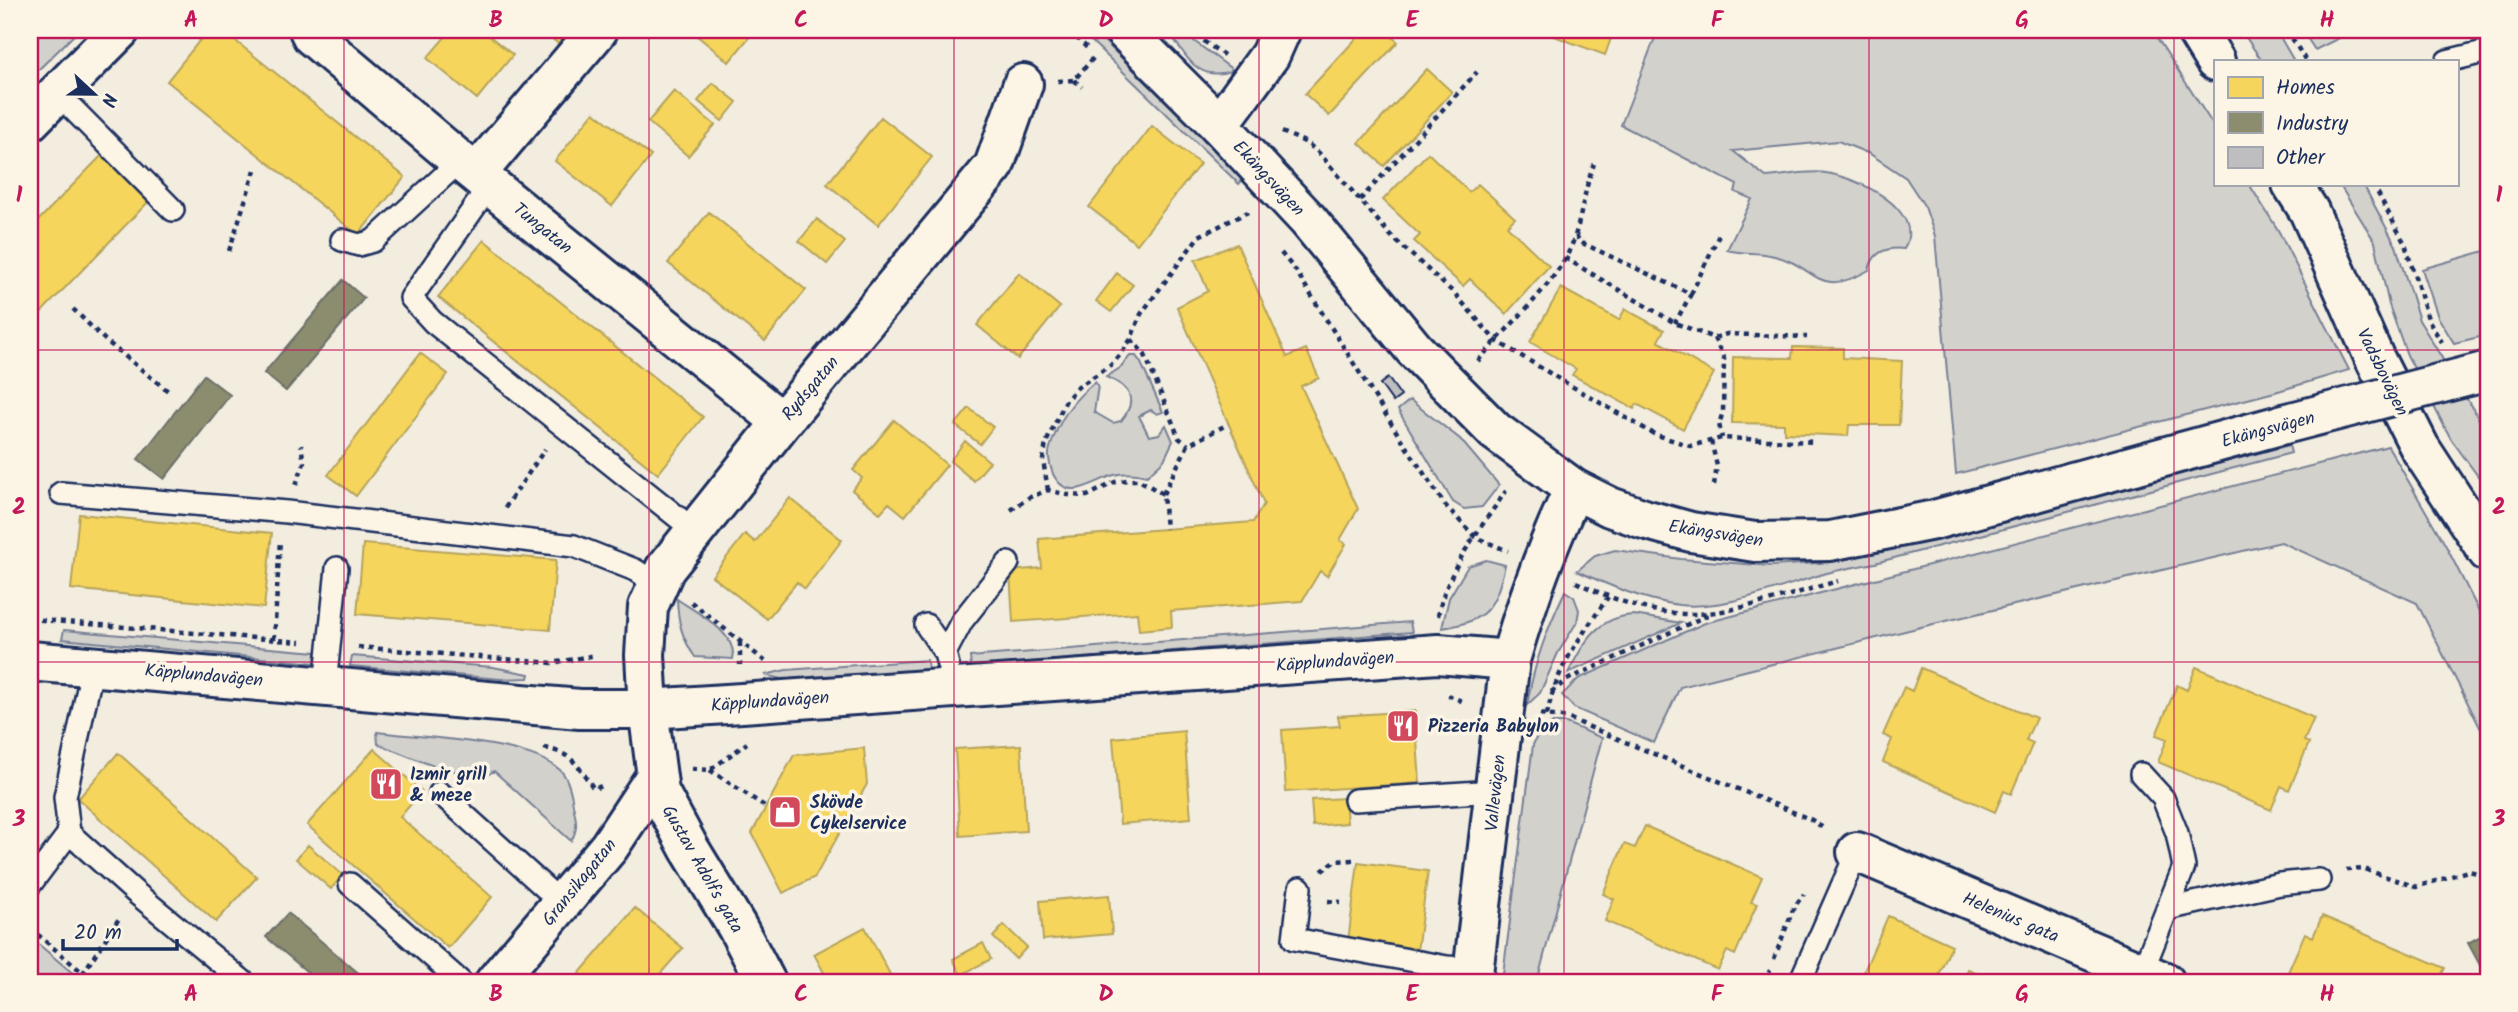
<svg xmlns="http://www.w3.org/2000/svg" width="2518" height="1012" font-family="Kalam,sans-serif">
  <rect width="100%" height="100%" fill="#f3ede0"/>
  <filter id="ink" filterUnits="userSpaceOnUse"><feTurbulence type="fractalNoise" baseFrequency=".0143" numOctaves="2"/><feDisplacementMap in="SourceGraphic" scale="14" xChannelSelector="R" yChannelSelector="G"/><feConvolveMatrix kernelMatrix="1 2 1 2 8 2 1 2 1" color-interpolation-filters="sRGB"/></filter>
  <g filter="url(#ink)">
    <path fill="#d3d1cc" stroke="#778095" stroke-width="2" d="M30,30H79L30,78Z
      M1080,30H1093L1244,178L1239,184Z
      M1167,30H1179L1233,70C1196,84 1187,55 1167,30Z
      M1658,30H2152L2215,128V184H2249L2278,230L2349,370L2275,392L1956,474L1935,236L1925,207L1906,178L1870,154L1838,141L1733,151L1766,177C1785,176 1808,170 1826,173C1858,178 1926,209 1904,249C1887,247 1873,252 1869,270C1814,301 1818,264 1770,255C1756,252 1741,254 1727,250L1752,199L1735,192L1737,185L1621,125Z
      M2241,30H2276L2294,61H2262Z
      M2302,30H2355L2315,50Z
      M2339,184H2363L2396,246L2419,320L2488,434V490L2451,439L2407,355L2389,305L2375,242Z
      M2488,250V335L2454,343L2438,317L2422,269Z
      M1130,356H1136L1141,363L1163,412L1157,414L1151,410L1139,416L1149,436L1159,434L1166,425L1173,441L1164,460L1147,476C1136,473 1125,472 1114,475C1094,481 1068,504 1053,474C1050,466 1047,457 1050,448C1059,420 1072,400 1095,382L1098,386L1094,412L1113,423L1121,421C1139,399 1129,386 1106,377L1120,368Z
      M1410,400L1460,439L1499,485L1482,507L1464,509L1453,502L1398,410Z
      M2289,445L2291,453L1875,563C1859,566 1843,569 1827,573C1781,586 1728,610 1679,605C1643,600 1610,586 1577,571L1595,556L1615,550L1681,559L1772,566L1832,562L1904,547Z
      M2388,446L2446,546L2488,629V743L2417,603L2281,542L1925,626L1680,687L1654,743L1574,708L1562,695L1578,679L1705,623Z
      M1486,560L1505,565C1495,608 1487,621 1442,628L1449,598L1468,566Z
      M1565,591L1574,597L1579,610L1577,622L1558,653L1540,693L1527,705C1534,663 1547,629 1565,591Z
      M677,599C697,613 737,632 733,659L695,657C682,638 678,623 677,599Z
      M1634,615L1681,623L1568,673C1584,643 1596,617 1634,615Z
      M1410,622L1412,632L971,667L970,657Z
      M64,630L316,652L315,663L62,639Z
      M352,656L493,667L529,674L528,678L501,679L350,666Z
      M927,660L928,670L786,680L765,675L786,670Z
      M1553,723H1566L1602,738L1537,982H1502L1533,745L1539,731Z
      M377,732C424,738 525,740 560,770C568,777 572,795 573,805C576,819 579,828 571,841L494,771L482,778L431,765L378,744Z
      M30,937L76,976L72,982H30Z"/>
    <path fill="#f6d55c" stroke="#b4a35d" stroke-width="2" d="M208,30H222L405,177L358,235L167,81Z
      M451,30H482L513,55L477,99L427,58Z
      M541,30H572L560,45Z
      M690,30H755L729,62Z
      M1364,30H1385L1398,42L1329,116L1305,94Z
      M1544,30H1614L1605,55L1543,32Z
      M1427,69L1452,92L1384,166L1359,143Z
      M713,83L737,102L722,121L698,101Z
      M674,91L715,125L688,156L648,122Z
      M594,112L651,156L612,206L555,161Z
      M881,117L932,157L878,225L827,184Z
      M1152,126L1200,164L1137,244L1089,207Z
      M106,151L153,197L30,324V229Z
      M1428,153L1469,192L1478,184L1515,218L1507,226L1549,266L1506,314L1470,279L1463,286L1414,241L1420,235L1383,200Z
      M709,212L806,290L765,341L668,263Z
      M817,219L845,242L827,264L799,241Z
      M484,240L703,417L658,474L438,297Z
      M1237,244L1287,357L1306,349L1319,378L1301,386L1358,509L1340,540L1346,544L1327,576L1320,571L1302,601L1171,611L1172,627L1139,630L1137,613L1013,622L1010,571L1042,568L1039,539L1253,522L1264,504L1177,307L1208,291L1195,260Z
      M1019,273L1060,307L1018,359L977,325Z
      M1117,273L1133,285L1111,312L1096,301Z
      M1561,288L1619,320L1625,309L1664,330L1658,341L1714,373L1683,429L1637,404L1634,409L1572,375L1576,369L1530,342Z
      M1793,347L1843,348V358L1902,361L1899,425H1849L1848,436L1784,433V424L1732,423L1733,357L1792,358Z
      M420,353L448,374L356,496L328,475Z
      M969,408L993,427L980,444L955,425Z
      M894,420L947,465L905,516L889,503L880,513L852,490L862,478L853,470Z
      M965,441L990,462L974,481L950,461Z
      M790,498L842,540L805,589L797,582L767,619L712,576L745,534L755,542Z
      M79,514L272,533L264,608L71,589Z
      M363,544L556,560L550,630L357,614Z
      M2196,667L2314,718L2304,741L2309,743L2289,790L2281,786L2271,810L2158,762L2167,739L2156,735L2177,685L2187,690Z
      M1921,668L2036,718L2026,740L2033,743L2011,794L2004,791L1995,812L1883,762L1892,739L1883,735L1904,687L1912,691Z
      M1415,711L1420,783L1286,792L1282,730L1340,726L1338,716Z
      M1184,731L1191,818L1120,824L1113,738Z
      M1021,745L1026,831L960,836L955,749Z
      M864,748L867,784L815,877L783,893L752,833L794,755Z
      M374,749L422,791L400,817L492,897L448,948L307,825Z
      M118,753L257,877L216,922L78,799Z
      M1345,798L1347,823L1313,826L1311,800Z
      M1645,826L1762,877L1751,902L1757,904L1735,955L1727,951L1718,970L1605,921L1614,899L1603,894L1624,844L1635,848Z
      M308,845L343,875L331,889L296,859Z
      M1358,862L1428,871L1417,951L1348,942Z
      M1109,895L1112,934L1043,940L1040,901Z
      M635,908L683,948L653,982H572Z
      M1888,916L1952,945L1936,982H1890L1864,971Z
      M2322,916L2445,968L2438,982H2293L2285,979L2305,933L2313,937Z
      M1004,925L1027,947L1016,959L993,937Z
      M865,927L894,982H829L814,954Z
      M983,943L991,959L961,975L953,959Z
      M1968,969L1995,980L1994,982H1963Z"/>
    <path fill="#8c8c6e" stroke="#6a7069" stroke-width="2" d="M343,280L364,298L286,391L264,373Z
      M204,375L230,395L164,479L138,459Z
      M288,913L369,982H319L266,937Z
      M2488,932V980L2468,943Z"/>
    <path fill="#bebec0" stroke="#1b2f5e" stroke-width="2" d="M1388,378L1401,396L1393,402L1380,384Z"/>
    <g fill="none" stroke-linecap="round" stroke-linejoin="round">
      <defs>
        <path id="lane" d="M2447,61L2488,51
          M58,94L173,210
          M490,185L411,298L433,322L695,531
          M342,240L359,245L373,241L460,161
          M61,493L287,512L574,546L635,570L658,585
          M926,625L945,653L948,665
          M945,653L962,621L1008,563
          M93,665L65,797L69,833L136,893L244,982
          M325,686L337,568
          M2141,774L2163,798L2177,833L2184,867L2142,972
          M440,793L562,903
          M1355,800L1495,791
          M350,884L461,982
          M30,885L69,833
          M1300,888L1294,939L1447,967L1474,969
          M2167,909L2280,884L2319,880
          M1800,982L1857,852"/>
        <path id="street" d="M309,30L312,36L460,161L782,422
          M1219,125L1270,55L1281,30
          M476,174L598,30
          M30,661L580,709H648L742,703L1438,654L1510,660
          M1857,852L2165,982
          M495,982L609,847L656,776
          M766,982L737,927L689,848L659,792L648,709L645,655L648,607L665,569L782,422L994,166L1023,84
          M1472,982L1510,660C1527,601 1547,545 1574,489"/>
        <path id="secondary" d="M1124,30L1219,125L1308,220L1414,349L1495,431L1574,489L1610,507L1644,519L1691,532L1755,542L1830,541L1934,520L2284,424
          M2196,30L2215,61
          M30,121L120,30
          M2292,184L2309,211L2374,357L2420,448L2488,552"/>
      </defs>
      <use href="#lane" stroke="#1b2f5e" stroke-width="26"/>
      <use href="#street" stroke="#1b2f5e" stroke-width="44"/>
      <use href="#secondary" stroke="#1b2f5e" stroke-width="44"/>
      <path stroke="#1b2f5e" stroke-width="4.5" stroke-dasharray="5 5" stroke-linecap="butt" d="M1069,30L1088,49
        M1187,30L1224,55
        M2287,30L2306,61
        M1074,80L1082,87
        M1058,81L1074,80L1095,56
        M1282,132L1307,143L1319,153L1393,238L1455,294L1495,340L1561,380L1654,434L1690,446L1722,438L1815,442
        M30,169L39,160
        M2373,184L2405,244L2429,322L2442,342
        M1360,200L1477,72
        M1576,235L1580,242L1691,294L1675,323
        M229,251L255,170
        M1281,253L1296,271L1401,439L1445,505L1475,537L1508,551
        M1565,258L1675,323L1714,338L1727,334L1807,337
        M1691,294L1720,233
        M73,309L105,340L168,391
        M1714,338L1724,359L1723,412L1719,424L1722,438
        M1131,339L1145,355L1179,438L1188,445
        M1478,361C1506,328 1545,294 1566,257C1581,231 1582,194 1594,164
        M1711,441L1717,466L1714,485
        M296,485L304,463L301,445
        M1048,490L1043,460L1046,443L1066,400L1078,387L1111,365L1120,355L1131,339L1141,314L1199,236L1248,212
        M1163,494L1188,445L1228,424
        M505,508L545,449
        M1011,510L1028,498L1048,490L1068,495L1087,496L1115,482L1127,480H1139L1163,494L1166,529
        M1576,582C1611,599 1651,614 1690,614C1734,614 1795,593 1838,581
        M691,602L766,662
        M1438,616C1447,569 1480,529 1506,491
        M30,619L301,642
        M274,639L280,540
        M740,642V665
        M358,647L552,663L596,655
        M1551,692L1569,679L1710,614
        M1448,695L1466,703
        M1540,714L1568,718L1812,820L1826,830
        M1547,715C1556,667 1581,637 1608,597
        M544,748C573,753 578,766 594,789L601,786
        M692,769L710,770L747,743
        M710,770L766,807
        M2346,870L2364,869L2416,887L2468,871L2488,875
        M1322,871L1335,861L1353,860
        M1328,901L1341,902
        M30,928L83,973
        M1774,959L1794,907L1804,894
        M77,982L120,917
        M1765,982L1770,970"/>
      <use href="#lane" stroke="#fcf5e5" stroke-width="21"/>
      <use href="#street" stroke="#fcf5e5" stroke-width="38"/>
      <use href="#secondary" stroke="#fcf5e5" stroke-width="38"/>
      <defs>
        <path id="secondary-bridge" d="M2284,424L2488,371"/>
      </defs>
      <use href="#secondary-bridge" stroke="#1b2f5e" stroke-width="44" stroke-linecap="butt"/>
      <use href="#secondary-bridge" stroke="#fcf5e5" stroke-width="38"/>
    </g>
  </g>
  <path fill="none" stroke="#c2185b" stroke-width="2" stroke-opacity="0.55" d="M344,30V982M649,30V982M954,30V982M1259,30V982M1564,30V982M1869,30V982M2174,30V982M30,350H2488M30,662H2488"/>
  <defs>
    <symbol id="restaurant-square" viewBox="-11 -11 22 22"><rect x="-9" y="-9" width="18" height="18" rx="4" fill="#d1495b" stroke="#fcf5e5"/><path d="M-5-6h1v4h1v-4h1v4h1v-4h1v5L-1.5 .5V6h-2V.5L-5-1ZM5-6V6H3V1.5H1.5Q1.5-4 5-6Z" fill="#fff"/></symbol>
    <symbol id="shop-square" viewBox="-11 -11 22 22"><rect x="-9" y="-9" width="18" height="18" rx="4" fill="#d1495b" stroke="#fcf5e5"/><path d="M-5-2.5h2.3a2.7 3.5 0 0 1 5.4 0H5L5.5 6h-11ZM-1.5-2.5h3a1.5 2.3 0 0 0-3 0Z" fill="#fff"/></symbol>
  </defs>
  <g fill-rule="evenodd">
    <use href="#restaurant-square" x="1384" y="707" width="38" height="38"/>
    <use href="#restaurant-square" x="367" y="765" width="38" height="38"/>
    <use href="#shop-square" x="766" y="793" width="38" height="38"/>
  </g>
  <g text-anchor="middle" stroke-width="7" stroke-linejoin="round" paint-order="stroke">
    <g font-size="18" fill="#1b2f5e" stroke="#fcf5e5">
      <text transform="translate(1269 178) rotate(47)" y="6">Ekängsvägen</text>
      <text transform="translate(543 228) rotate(39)" y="6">Tungatan</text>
      <text transform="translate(2383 372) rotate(64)" y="6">Vadsbovägen</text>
      <text transform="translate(810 388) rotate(-50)" y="6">Rydsgatan</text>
      <text transform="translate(2268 429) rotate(-15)" y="6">Ekängsvägen</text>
      <text transform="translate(1716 533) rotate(9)" y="6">Ekängsvägen</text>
      <text transform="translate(1335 661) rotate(-4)" y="6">Käpplundavägen</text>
      <text transform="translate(204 675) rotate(5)" y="6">Käpplundavägen</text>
      <text transform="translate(770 701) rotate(-4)" y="6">Käpplundavägen</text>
      <text transform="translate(1495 793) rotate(-84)" y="6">Vallevägen</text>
      <text transform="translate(703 869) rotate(60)" y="6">Gustav Adolfs gata</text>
      <text transform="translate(579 882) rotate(-51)" y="6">Gransikagatan</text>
      <text transform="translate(2011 917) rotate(23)" y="6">Helenius gata</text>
    </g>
    <g font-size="18" font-weight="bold" fill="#1b2f5e" stroke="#fcf5e5" text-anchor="start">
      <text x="1428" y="732">Pizzeria Babylon</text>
      <text x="410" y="780">Izmir grill<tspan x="410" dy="21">&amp; meze</tspan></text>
      <text x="810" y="808">Skövde<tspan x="810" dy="21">Cykelservice</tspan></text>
    </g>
  </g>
  <rect width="2518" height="1012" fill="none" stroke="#fcf5e5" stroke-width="77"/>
  <rect x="2214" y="60" width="245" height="126" fill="#fcf5e5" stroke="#a2a6af" stroke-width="2"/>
  <rect x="2228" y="77" width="35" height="21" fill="#f6d55c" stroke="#a2a6af" stroke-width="2"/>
  <text x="2276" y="94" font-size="21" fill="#1b2f5e">Homes</text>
  <rect x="2228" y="112" width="35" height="21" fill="#8c8c6e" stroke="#a2a6af" stroke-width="2"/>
  <text x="2276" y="130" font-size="21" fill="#1b2f5e">Industry</text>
  <rect x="2228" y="147" width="35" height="21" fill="#bebec0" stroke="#a2a6af" stroke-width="2"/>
  <text x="2276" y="164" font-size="21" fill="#1b2f5e">Other</text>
  <g transform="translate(94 94) rotate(112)" stroke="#fcf5e5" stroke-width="5" paint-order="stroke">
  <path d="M0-5L12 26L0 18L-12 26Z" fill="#1b2f5e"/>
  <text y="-10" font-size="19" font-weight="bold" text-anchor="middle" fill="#1b2f5e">N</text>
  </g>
  <path d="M63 939v10h114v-10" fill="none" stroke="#1b2f5e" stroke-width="3.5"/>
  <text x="74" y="939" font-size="21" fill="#1b2f5e" stroke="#fcf5e5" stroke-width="5" paint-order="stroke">20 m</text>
  <rect x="38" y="38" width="2442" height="936" fill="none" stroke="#c2185b" stroke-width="2.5"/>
  <g font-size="23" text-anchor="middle" font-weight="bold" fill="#c2185b">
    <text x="191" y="27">A</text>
    <text x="496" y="27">B</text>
    <text x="801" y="27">C</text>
    <text x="1106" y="27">D</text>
    <text x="1412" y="27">E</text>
    <text x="1717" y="27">F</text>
    <text x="2022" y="27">G</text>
    <text x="2327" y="27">H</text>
    <text x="19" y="202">1</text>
    <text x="2499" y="202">1</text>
    <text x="19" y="514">2</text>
    <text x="2499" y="514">2</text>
    <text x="19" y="826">3</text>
    <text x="2499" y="826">3</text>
    <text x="191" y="1001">A</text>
    <text x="496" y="1001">B</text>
    <text x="801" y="1001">C</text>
    <text x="1106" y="1001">D</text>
    <text x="1412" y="1001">E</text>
    <text x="1717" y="1001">F</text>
    <text x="2022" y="1001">G</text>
    <text x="2327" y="1001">H</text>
  </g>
</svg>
